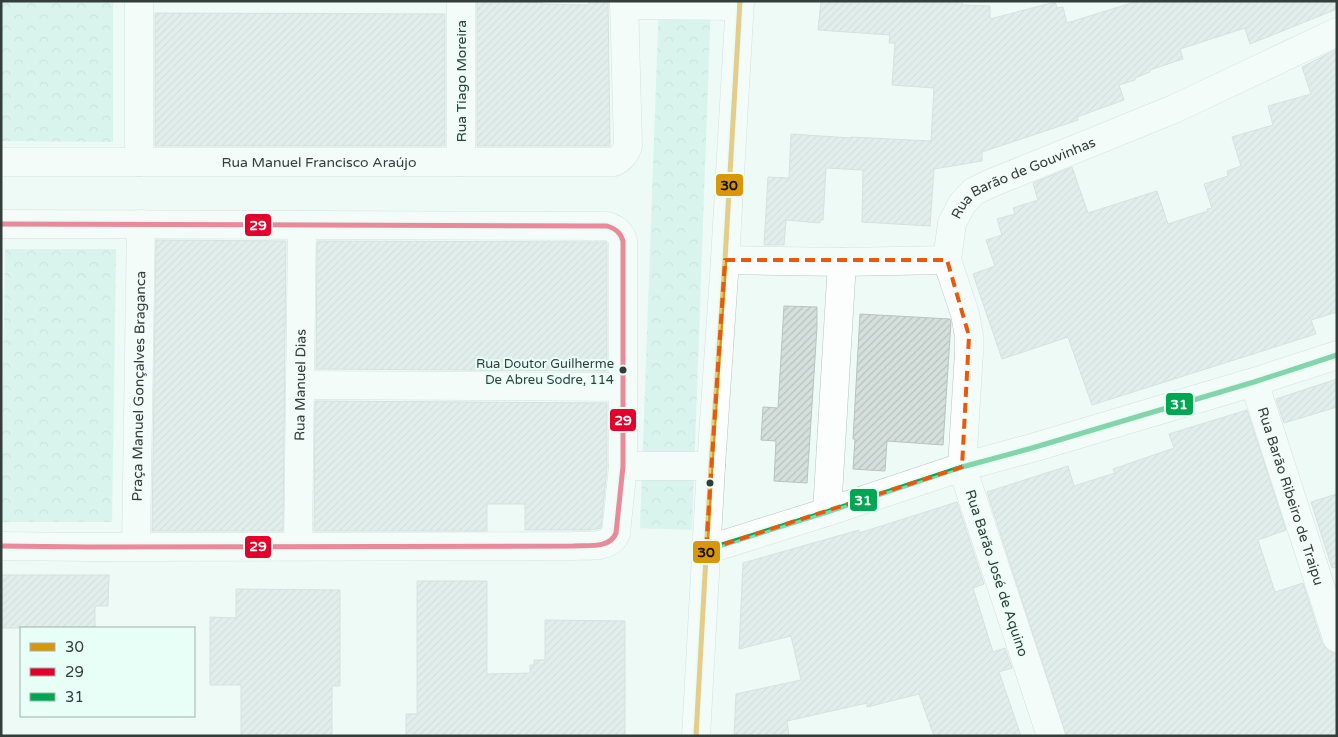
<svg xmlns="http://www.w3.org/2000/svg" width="1338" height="737" font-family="'Varela Round',sans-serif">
  <defs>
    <pattern id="park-crowns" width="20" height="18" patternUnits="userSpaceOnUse" patternTransform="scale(1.25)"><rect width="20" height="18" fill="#bfeee2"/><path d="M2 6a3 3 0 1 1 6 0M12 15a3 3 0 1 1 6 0" fill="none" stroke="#a5cdc3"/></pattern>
    <pattern id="building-hatch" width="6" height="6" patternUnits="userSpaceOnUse" patternTransform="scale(1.25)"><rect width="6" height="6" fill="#d5e0dd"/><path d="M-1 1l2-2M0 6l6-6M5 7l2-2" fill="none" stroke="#b7c1bf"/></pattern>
  </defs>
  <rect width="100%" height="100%" fill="#edfaf6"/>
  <path fill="url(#park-crowns)" d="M1,1H113V142L1,141Z
    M659,1H711L692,530L640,528Z
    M5,249H116L112,522H1Z"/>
  <path fill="url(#building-hatch)" stroke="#b9c4c1" d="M477,1L542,2V4L589,5V1H608L610,146H477Z
    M821,1H962V5L990,6V19L1055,2L1057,8L1063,7L1067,23L1138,1H1337V9L1250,44L1245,28L1180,49L1183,59L1150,70V72L1135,78V80L1119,85L1124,100L1077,117L1078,120L982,152V161L934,169L930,226L862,222L863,170L826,168L823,220H820V223L786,220L784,245H764L768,177L789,178L791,134L851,138V137L931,141L934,88L892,85L895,43H889L890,35L818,30Z
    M155,13L445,14V146H155Z
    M1337,49V312L1311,320L1316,334L1092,405L1068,337L1002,359L973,274L995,266L986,240L1002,235L997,219L1015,214L1013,208L1038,200L1033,183L1072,167L1088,213L1157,191L1168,224L1208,211L1207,209L1212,208L1204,184L1228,176L1227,171L1241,166L1232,137L1273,125L1268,106L1311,94L1302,67Z
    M156,240L286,241L283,531H152Z
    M317,241L606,242L607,244V371L316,369Z
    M784,306L817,307V327L807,483L774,481L776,441L761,440L763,407L778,408Z
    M860,314L950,319L951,322L943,445L887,441L885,471L853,469L855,439H853Z
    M1337,379V407L1284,423L1276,399Z
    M315,401L607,403V467L601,528L591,530H525V504H487V531H314Z
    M1247,410L1286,530L1258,540L1275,592L1303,583L1322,643L1327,650L1333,653H1337V736H1066L987,492L1068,466L1074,486L1115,473L1113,469L1174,448L1169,434Z
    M1337,494V567L1332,568L1311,502Z
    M957,502L984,584L973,588L993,652L1005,648L1012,668L999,672L1021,736H934L919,694L867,707V703L787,721L789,736H734L736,694L801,680L791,636L739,649L743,563L859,530V533Z
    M1,575H109L108,606H95V628H1Z
    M417,581H487V674L530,673V665H534V660H545V620L625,621V736H406V714H417Z
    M236,589L340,590V686H332V736H241V685H210V617L236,618Z"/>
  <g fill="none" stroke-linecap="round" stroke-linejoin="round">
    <defs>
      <g id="minor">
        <path d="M139,1V162"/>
        <path d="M624,5L739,6"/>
        <path id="s1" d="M1,162H614C622,158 625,154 628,146L624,1"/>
        <path d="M461,162V1"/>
        <path d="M1,224L607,226C616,229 620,232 623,241V466L616,533C610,549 588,545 573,546L89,547L1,546"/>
        <path d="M725,260L842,262L947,260"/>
        <path id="s2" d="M1254,382L1337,638"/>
        <path d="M300,385L623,387"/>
        <path d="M623,466H711"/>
        <path d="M827,512L842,262"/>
        <path id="s3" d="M298,546L302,225"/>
        <path id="s4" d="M136,547L141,224"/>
        <path d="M706,550L827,512L962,467L1032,448L1254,382L1337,355"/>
        <path d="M696,736L711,466L725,260L740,1"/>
        <path id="s5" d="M1051,736L962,467L969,352V336L965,314L947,260L952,223L962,204L973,192L989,184L1174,109L1337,32"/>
      </g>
    </defs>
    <use href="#minor" stroke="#b9c4c1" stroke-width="29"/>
    <use href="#minor" stroke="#fcfefe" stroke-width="28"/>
    <defs>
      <path id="bus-1" d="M696,736L711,466L725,260L740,1"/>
      <path id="bus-2" d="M1,224L607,226C616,229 620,232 623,241V466L616,533C610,549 588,545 573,546L89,547L1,546"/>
      <path id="bus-3" d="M706,550L827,512L962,467L1032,448L1254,382L1337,355"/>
    </defs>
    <use href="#bus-1" stroke="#e8fff8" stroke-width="9"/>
    <use href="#bus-2" stroke="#e8fff8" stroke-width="9"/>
    <use href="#bus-3" stroke="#e8fff8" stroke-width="9"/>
    <use href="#bus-1" stroke="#da9609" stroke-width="5"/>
    <use href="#bus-2" stroke="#e4002b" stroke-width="5"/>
    <use href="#bus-3" stroke="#00a651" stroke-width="5"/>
  </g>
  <path d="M0 0H1338V737H0ZM725,260H947L969,336L962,467L706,550Z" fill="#edfaf6" fill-opacity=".55" fill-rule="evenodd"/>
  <path fill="none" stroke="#e8590c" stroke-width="4" stroke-dasharray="10 6" stroke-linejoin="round" d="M725,260H947L969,336L962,467L706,550Z"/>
  <g fill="#333e3b" stroke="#e8fff8" stroke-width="2">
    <circle cx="623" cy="370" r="4.5"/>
    <circle cx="710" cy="483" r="4.5"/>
  </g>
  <g text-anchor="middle" stroke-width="4" stroke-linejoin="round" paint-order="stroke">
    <g font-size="13" fill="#333e3b" stroke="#e8fff8" text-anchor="end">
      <text x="614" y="368">Rua Doutor Guilherme<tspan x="614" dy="16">De Abreu Sodre, 114</tspan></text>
    </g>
    <g font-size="14" fill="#333e3b" stroke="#e8fff8">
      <text transform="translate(461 81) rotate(-90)" y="5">Rua Tiago Moreira</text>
      <text dy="5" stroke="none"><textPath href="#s1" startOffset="318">Rua Manuel Francisco Araújo</textPath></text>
      <text dy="5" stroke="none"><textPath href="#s5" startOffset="619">Rua Barão de Gouvinhas</textPath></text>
      <text dy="5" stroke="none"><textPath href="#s3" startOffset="161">Rua Manuel Dias</textPath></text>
      <text dy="5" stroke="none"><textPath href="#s4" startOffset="161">Praça Manuel Gonçalves Braganca</textPath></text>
      <text dy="5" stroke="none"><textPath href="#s2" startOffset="120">Rua Barão Ribeiro de Traipu</textPath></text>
      <text transform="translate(997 573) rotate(72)" y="5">Rua Barão José de Aquino</text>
    </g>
  </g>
  <g stroke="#e8fff8" stroke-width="2">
    <rect x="715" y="173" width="29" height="24" rx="5" fill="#da9609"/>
    <rect x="244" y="213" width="28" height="24" rx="5" fill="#e4002b"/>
    <rect x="1165" y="392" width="29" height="24" rx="5" fill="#00a651"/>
    <rect x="609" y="408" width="28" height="24" rx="5" fill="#e4002b"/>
    <rect x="849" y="488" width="29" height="24" rx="5" fill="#00a651"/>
    <rect x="244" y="535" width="28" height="24" rx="5" fill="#e4002b"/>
    <rect x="692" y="540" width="29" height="24" rx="5" fill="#da9609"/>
  </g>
  <g font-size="14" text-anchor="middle" font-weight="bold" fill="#fff">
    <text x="258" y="230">29</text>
    <text x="1179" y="409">31</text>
    <text x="623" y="425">29</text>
    <text x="863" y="505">31</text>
    <text x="258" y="551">29</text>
  </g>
  <g font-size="14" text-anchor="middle" font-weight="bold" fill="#111">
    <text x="729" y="190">30</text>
    <text x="706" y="557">30</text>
  </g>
  <rect width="1338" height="737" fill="none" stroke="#333e3b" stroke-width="5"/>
  <rect x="20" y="627" width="175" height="90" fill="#e8fff8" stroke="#a0b2ac"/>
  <rect x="30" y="643" width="25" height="8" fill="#da9609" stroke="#a0b2ac"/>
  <text x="65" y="652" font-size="15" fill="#333e3b">30</text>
  <rect x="30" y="668" width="25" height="8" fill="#e4002b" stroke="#a0b2ac"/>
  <text x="65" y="677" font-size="15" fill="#333e3b">29</text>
  <rect x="30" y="693" width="25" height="8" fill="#00a651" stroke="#a0b2ac"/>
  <text x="65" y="702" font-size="15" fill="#333e3b">31</text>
</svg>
